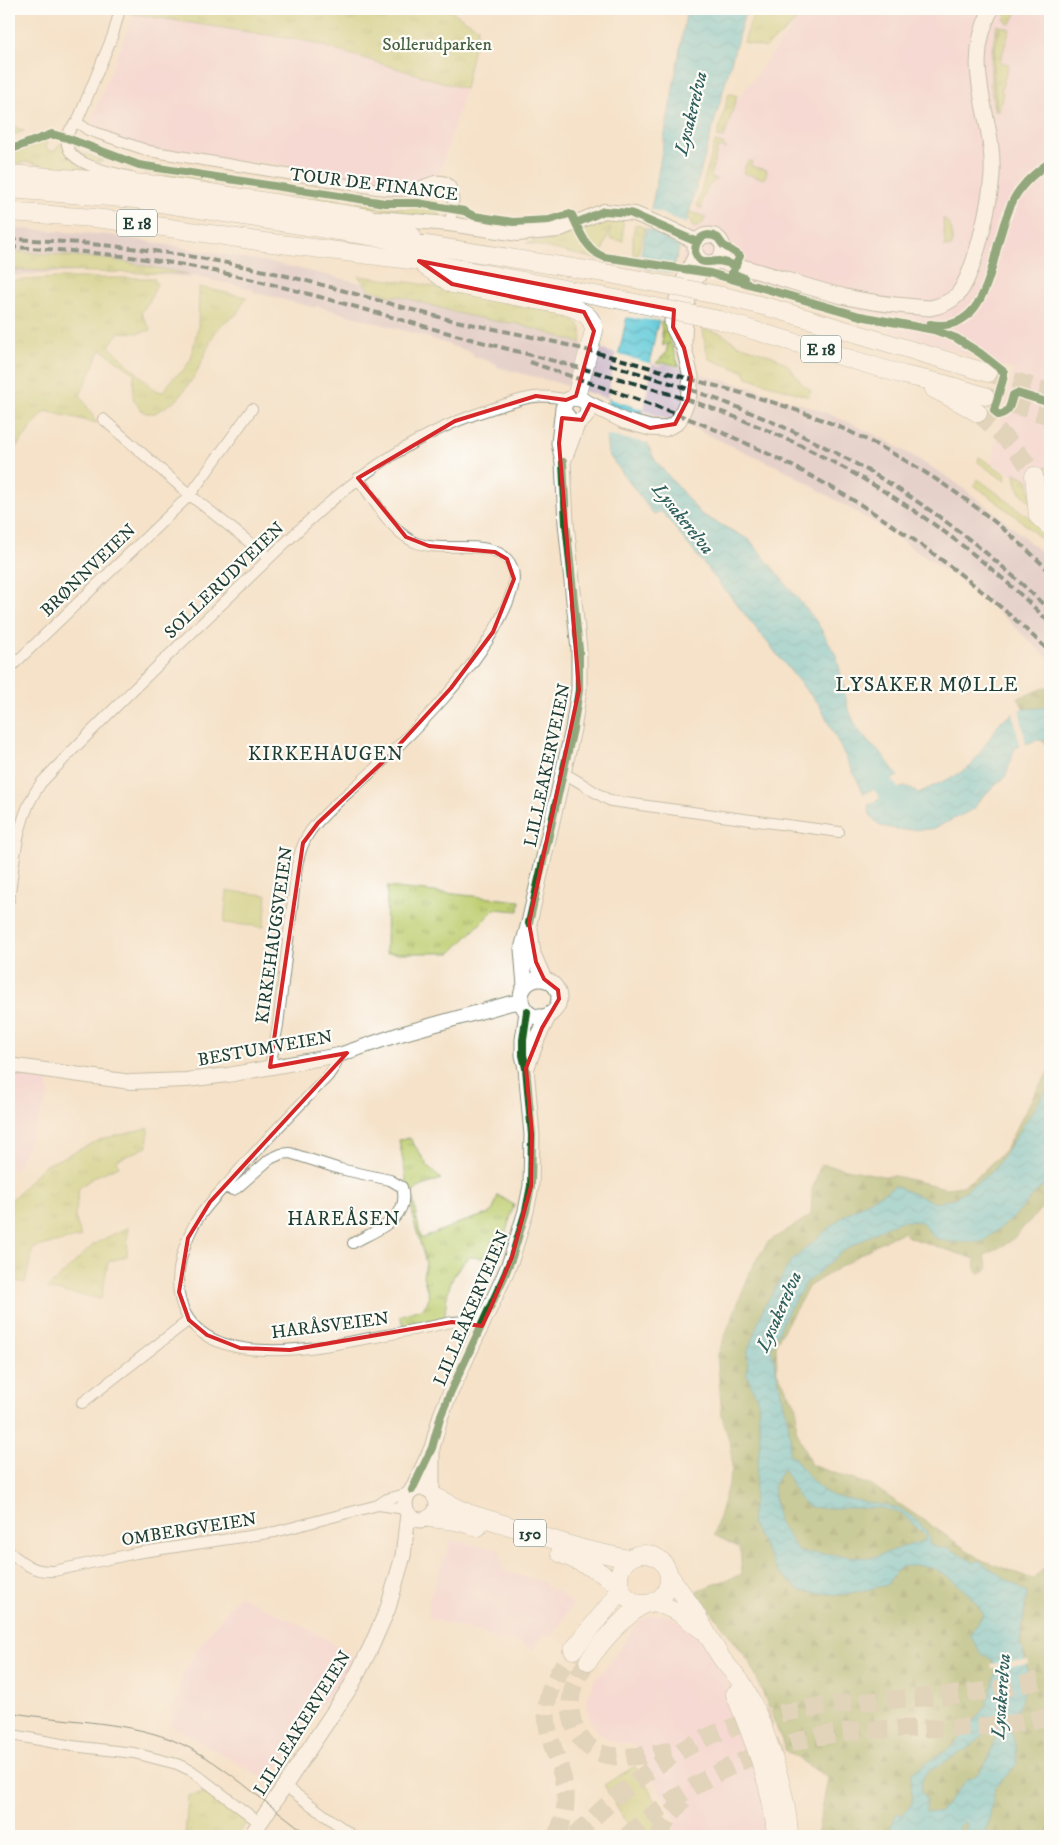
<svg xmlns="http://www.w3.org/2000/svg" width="1059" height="1845" font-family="'IM FELL DW Pica',serif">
  <defs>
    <pattern id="grass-tufts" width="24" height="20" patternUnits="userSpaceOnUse" patternTransform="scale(1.25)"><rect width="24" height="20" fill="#becd6f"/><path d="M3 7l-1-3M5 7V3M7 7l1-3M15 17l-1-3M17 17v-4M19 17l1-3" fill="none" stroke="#9aa85c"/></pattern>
    <pattern id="forest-firs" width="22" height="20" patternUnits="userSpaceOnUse" patternTransform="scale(1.25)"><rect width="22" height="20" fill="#96b062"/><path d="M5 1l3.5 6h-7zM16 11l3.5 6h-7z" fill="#7a9052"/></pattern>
    <pattern id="water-waves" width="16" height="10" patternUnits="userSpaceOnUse" patternTransform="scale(1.25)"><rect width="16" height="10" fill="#5ec9d8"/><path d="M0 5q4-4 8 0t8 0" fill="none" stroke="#4da4b0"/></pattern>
  </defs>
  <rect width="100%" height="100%" fill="#fdfcf7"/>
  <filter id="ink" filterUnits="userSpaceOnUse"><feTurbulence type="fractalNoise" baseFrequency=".02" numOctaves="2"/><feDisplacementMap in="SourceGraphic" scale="10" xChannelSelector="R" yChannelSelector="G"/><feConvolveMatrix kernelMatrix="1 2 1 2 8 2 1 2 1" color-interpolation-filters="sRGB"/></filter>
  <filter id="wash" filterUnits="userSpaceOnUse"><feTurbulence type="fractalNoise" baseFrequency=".0096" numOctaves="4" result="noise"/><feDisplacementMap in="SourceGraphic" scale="20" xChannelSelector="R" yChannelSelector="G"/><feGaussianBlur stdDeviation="1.12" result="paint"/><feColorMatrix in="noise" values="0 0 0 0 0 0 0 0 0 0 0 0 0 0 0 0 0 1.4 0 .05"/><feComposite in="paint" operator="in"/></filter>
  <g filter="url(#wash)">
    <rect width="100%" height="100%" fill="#f5e2c9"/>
    <path fill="#f4cfdd" d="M805,9H1050V495L991,463L1014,370L679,263L725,117Z
      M134,14L306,41L465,89L439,175L398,188L278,164L144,152L86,133Z
      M9,1072L48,1079L49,1096L16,1171L9,1167Z
      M451,1540L500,1550L504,1571L546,1583L545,1585L555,1592L556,1590L574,1604L551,1637L544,1634L533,1650L520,1643L494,1639L482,1633L432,1619L429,1616L428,1603Z
      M239,1595L318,1634L356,1658L269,1781L170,1725L183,1673L200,1645Z
      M656,1614L667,1615L694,1631L706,1646L727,1681L764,1785L771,1836H667L677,1821L633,1744L617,1743L609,1740L597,1731L590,1720L587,1709L588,1695L593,1682L605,1669L640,1620Z"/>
    <path fill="#d0bdcd" d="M9,228L109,235L273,263L353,281L577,335L578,343L660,366L662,363L757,389L819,410L853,424L886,440L951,479L1006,521L1050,560V660L1004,617L959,580L881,527L787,471L690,427L619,402L558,383L497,367V364L473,356V353L423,336L316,306L315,308L253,292V289L192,276L191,278L140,272L96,271L9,276Z"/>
    <path fill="url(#grass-tufts)" stroke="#6e8552" d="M124,9H448L478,28L465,89L306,41L134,14L124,11Z
      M753,9H807L792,25L765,48L744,42L753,14Z
      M1009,9H1018L1011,24L1006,23L1007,21L1004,20Z
      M997,25L1000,26C991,53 991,82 997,110L993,69L996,42L1001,26L1010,29L1000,62L1009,64L1001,90L1003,93L999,111H994C989,79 989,57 997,25Z
      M729,93L737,96L724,138L717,137Z
      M9,124L24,131L9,137Z
      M46,140L47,150L55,151L60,143L80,167L126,178L73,173L28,162L9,165V155Z
      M715,142L723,144L727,149L718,147L710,177L717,179C707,185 701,197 702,209L698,207L697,205Z
      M76,145L77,150L103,161C93,165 83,158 75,151Z
      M101,155L134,167L354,202L397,208L424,207L442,212L437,217H418L391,211L180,178L135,170L100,158Z
      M750,161H752L751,166L767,170L765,179L743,173L747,162Z
      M690,212L706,217L702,224L695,228L691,225V220L687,219Z
      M943,218C954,226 952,234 952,247H945Z
      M609,220H622L623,223V241L610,239V228L602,253L592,245L583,229Z
      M635,224L645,228L637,257L633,256V234Z
      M577,232L588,251L601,260L526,243L548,240Z
      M9,251L108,259L188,274L9,270Z
      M358,276L415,283L558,313C575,320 584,321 581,343L514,323L500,322L465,315L399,296H390L369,289Z
      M58,278H154L157,284L149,302L141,313L151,330L139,333L119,332L109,346L155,390L163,392L174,377L183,371L191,359L198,326L199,287L246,297L236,315L223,323L213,336L196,374L177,400L155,413H146L139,408L133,398L134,373L101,349L80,395L97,423L45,411L9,456V340L13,307L9,303V281Z
      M661,322L667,324L670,340L679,366L662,362L660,364L656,363L666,353L668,343L663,346Z
      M703,329L720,333L739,345L773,356L788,365L802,384L811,390L808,397L747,377L745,372L709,359L705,344Z
      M979,457L1006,474L1005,481L978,462Z
      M1050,466V517L1043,511L1042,469Z
      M1015,473L1029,480L1031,502C1020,494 1016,487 1015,473Z
      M978,479L1034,521L1050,536V547L1019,519L974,485Z
      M387,887L520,901L519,911L495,909L451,953H386Z
      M149,1128L147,1147L117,1160L119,1166L94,1177L79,1188L75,1216L81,1237L33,1248L25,1283L9,1280V1203L42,1167L102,1139Z
      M410,1138L429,1168L441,1179L418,1188L412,1194L421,1239L459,1223L488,1214L493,1210L498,1195L514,1205L505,1235L496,1259L470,1257C450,1272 446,1294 445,1317L404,1325L400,1316L423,1308L427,1303L429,1296L423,1276L426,1263L415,1225L399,1140Z
      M128,1227L127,1256L108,1262L101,1299L47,1289L94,1244Z
      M210,1791L248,1821L236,1836H185L188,1796Z
      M572,1827H575L589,1836H562L565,1830Z"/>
    <path fill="url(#forest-firs)" stroke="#5a764b" d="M1050,686V749L1039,738L1018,698Z
      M1050,1070V1199L1011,1241L984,1256L988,1268L979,1275L976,1272L975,1259L908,1237L903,1232L881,1242L809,1286L776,1343L777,1372L797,1407L796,1429L811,1465L873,1486L982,1560L1033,1579L1050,1562V1680L1046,1695L1050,1701V1836H817L828,1778L786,1751L751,1664L696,1591L742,1574L740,1548L714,1535L732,1470L731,1447L722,1416L717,1356L752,1267L768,1242L811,1215L812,1190L821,1164L883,1176H895L946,1188L963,1186L979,1175L1005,1150L1036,1091Z"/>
    <path fill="#becd6f" stroke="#6e8552" d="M227,891L267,895L264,927L224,923Z
      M635,1766L671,1827L656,1836H635L604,1785Z"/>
    <path fill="url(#water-waves)" stroke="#3e8386" fill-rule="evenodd" d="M687,9H746L656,331L641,409L645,430L648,445L655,460L701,514L750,540L817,622L837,657L848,708L857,728L869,743L882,754L898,776L864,794L819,704L805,689L661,511L654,515L608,454L606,437L609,398L655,190Z
      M1050,707V741L1037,740L1015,748L1006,776L980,799L974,809L933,829L900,830L880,826L870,815L868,805L905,786L918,793L955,776L971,766L1001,721L1022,709Z
      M1050,1085V1177L1014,1217L982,1242H950L933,1237L922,1222L903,1221L887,1226L842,1252L806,1283L788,1311L771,1348L788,1422L790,1436L789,1455L793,1456C805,1471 817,1492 837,1497L895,1507L912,1516L925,1529L931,1544L940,1548H949L975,1563L978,1560L1027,1593L1020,1643L1027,1666V1678L1022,1700L1010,1729L1016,1748L1017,1764L995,1788L986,1836H978L974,1831L968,1835L965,1832L966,1825L963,1822L959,1826V1836H891V1826L897,1813L902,1815L912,1804L911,1773L953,1746L985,1707L990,1693L996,1672L992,1660L981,1653L971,1637C971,1629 980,1622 983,1614C974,1596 946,1570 925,1566C918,1565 909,1566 901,1567L894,1574L887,1585L842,1595L802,1592L778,1572L751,1523L760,1441L758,1401L747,1376L748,1350L764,1307L791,1261L843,1216L895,1186L936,1203L955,1198L994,1170ZM783,1468L798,1497L803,1502L810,1507L821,1508H883L902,1514L920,1530L925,1536V1540L870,1558L799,1552L778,1521L773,1487ZM995,1727L997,1728C994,1745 987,1774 968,1779L939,1813L926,1812V1798C919,1791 921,1780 926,1773L970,1747L990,1728Z"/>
    <path fill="#f5e2c9" d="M648,208L688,225L682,243L645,227Z
      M636,267L674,274L661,321L624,317Z
      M616,354L652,364L644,410L607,398Z
      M606,405L645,416L650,443L604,435Z
      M1019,708L1026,746L1020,748L1013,711Z
      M1028,1660L1029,1664L992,1668L991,1664Z"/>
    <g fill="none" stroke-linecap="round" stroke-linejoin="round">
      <path stroke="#5ec9d8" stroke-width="21" d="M866,760L891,796L914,807"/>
    </g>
  </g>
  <g filter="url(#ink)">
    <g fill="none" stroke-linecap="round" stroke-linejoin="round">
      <path stroke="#cac1ab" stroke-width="18" stroke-dasharray="18 9" stroke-linecap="butt" d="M988,373L1050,392
        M985,396L1050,416
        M978,413C999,432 1021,451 1034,476
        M588,1661C582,1670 576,1678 573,1688C565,1716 577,1749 607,1755C630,1760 654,1753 676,1750
        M556,1836C586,1779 535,1747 549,1694C554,1678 564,1664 573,1650
        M575,1836C620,1790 671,1748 733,1727C774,1712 819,1706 863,1702C926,1696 989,1696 1050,1677
        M627,1836C693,1777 779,1734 869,1730C930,1726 990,1732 1050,1716
        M659,1836L667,1820L683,1800"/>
      <defs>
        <path id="minor" d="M77,122L113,35L119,13
          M131,177C112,172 63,165 67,138C68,132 72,125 77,122L88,130L149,151L377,189C388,190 398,192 409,190C418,189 426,183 435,181C461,177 453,211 449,224
          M103,419L190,495L269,558
          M9,669L190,495L252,409
          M563,773C580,781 594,793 611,801L839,832
          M9,900C15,860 16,817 41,783C99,722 160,663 221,605C307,523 376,444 494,408C523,399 536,392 567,400
          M339,1055L335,1066L328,1076C294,1111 260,1145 229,1182C217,1195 205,1207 195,1223C183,1245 174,1274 180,1299C198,1373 318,1348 370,1338C397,1333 425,1328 452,1322L469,1321L482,1326
          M270,1067L278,1025L297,865C300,852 303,841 311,830C327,809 349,793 368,775C417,729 477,670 505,609C512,594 520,573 507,559C486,537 440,555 412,541C389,528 373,499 358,478
          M224,1187L233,1190L237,1188L270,1159L281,1154L290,1153L340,1169L390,1180L402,1187C411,1220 376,1230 353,1243
          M82,1403L189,1320
          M379,1505L405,1509
          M9,1552C25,1564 33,1572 54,1571L136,1553L275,1532L378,1505L387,1499L409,1493
          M18,1736L72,1746L134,1753L177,1764L192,1771L260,1823
          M285,1786L353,1836"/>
        <path id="tertiary" d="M377,218L449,224L518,234L558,230L604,211L635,214L664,226
          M9,1065L131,1082L186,1080L228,1075L339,1055L397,1035L511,1003L521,1002"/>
        <path id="secondary" d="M664,226L697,242
          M695 249a14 14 0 1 1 28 0a14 14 0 1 1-28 0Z
          M717,261C761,270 803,287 846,297C874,303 902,306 930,308C940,306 950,303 957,295C975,275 990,202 992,175C995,115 960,71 991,9
          M684,344C684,316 686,284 708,263
          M564,412L571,421C583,424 592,414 586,402
          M563,462L578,422
          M530,929L533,954L544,979
          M521 998a19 19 0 1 1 38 0a19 19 0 1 1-38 0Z
          M525,986L522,949L529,923L573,729L579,690V650L566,523L563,462L559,443L563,408L567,400L576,397L624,421L650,428L664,429L675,424L679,420L688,399L691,377L684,348L673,327L672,321L679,290L696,255
          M527,1067L538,1037L549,1015
          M432,1448V1492
          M405 1504a16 16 0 1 1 32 0a16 16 0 1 1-32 0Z
          M412,1490L432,1448L441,1415L451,1391L504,1277L512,1257L526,1211L531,1186L532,1135L526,1068L523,1055V1040L527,1012
          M251,1836L351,1686L371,1647L388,1608L403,1556L408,1514"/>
        <path id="trunk" d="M9,174L160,185L368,218L412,236
          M9,189L135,199L605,273
          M9,212L94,218L136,223L264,242L419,261L616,299
          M425,266L452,284L568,306C581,311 593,315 594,331L576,397
          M727,297L775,309L988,373
          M719,320L904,375L945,384L985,396
          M934,389L963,404L978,413
          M1034,476L1038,516L1050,527
          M436,1497L468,1513L583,1549L628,1559
          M430,1518L456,1521L478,1527
          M560,1553L595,1569L619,1585
          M619 1579a25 25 0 1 1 50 0a25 25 0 1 1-50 0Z
          M669,1575C676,1585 684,1596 691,1606C701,1622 710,1640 720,1656C727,1667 737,1675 744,1686C764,1723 788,1794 789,1836
          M655,1602L678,1612L702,1630
          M573,1650L611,1603L621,1589
          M588,1661C604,1639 621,1619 644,1604
          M735,1694C753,1739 773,1788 776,1836"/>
      </defs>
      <use href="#minor" stroke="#8a907e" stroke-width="12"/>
      <use href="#tertiary" stroke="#8a907e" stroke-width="16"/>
      <use href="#secondary" stroke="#8a907e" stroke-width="17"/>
      <use href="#trunk" stroke="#8a907e" stroke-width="19"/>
      <use href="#minor" stroke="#fff" stroke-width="10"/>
      <use href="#tertiary" stroke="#fff" stroke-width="14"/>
      <use href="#secondary" stroke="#fff" stroke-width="15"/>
      <use href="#trunk" stroke="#fff" stroke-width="18"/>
      <path stroke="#1f3d34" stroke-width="1" d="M9,1712C62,1722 119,1720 170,1739C201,1751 227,1771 253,1792C272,1807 291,1821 310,1836"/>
      <path stroke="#1f3d34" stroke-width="4" stroke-dasharray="8 4" stroke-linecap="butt" d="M9,239C96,242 183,252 269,272C329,285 388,304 447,319C487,328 527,335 567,345C611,356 654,369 697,381C743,393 790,406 835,425C915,460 989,510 1050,572
        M9,247C69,250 129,255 189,266C278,283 365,310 452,334C550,361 651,383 745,421C859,467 964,536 1050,623
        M530,362C600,387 671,409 739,440C854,492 960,565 1050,652
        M610,365C779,411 926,487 1050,611"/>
      <defs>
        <path id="trunk-bridge" d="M605,273L727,297
          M616,299L719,320"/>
      </defs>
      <use href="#trunk-bridge" stroke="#8a907e" stroke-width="19" stroke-linecap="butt"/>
      <use href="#trunk-bridge" stroke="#fff" stroke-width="18"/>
      <defs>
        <path id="cycleway" d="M9,150L52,134L67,138L139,165L229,179L385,203H418L464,211L474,216L513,222L549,220L569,214L572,215C580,232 586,250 604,257L710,273L860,316L934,330L956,338L980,353L1004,372V376L994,410L998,415C1010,413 1010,405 1013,395L1017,393L1050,403
          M576,223L604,211L630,213L697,242
          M736,266C731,264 725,262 719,261C707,261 701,267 695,252C695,238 706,231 718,238L723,245L740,256L732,273L744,278
          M930,324C981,334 990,275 999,240C1002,229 1006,217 1010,207C1018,187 1033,174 1050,162
          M529,923L573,729L579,690V650L566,523L563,462
          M412,1490L432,1448L441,1415L451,1391L504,1277L512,1257L526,1211L531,1186L532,1135L526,1068L523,1055V1040L527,1012"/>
      </defs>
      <use href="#cycleway" stroke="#fdfcf7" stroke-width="11"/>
      <use href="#cycleway" stroke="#1b5e20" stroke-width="8"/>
    </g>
  </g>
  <path d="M0 0H1059V1845H0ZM419,261L674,310L673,327L684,348L691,377L688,399L675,424L650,428L590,404L582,420L562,418L559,443L579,690L529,923L536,962L544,979L558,990L559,999L542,1028L526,1068L532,1135L531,1186L512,1257L490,1309L482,1326L452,1322L290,1350L240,1348L207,1335L189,1320L179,1292L188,1238L210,1202L347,1053L270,1067L303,843L318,823L388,757L451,688L493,632L514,579L507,559L495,552L429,546L406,537L358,478L455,421L536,396L566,400L576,396L594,331L584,312L452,284Z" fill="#f5e2c9" fill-opacity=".55" fill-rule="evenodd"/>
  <path fill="none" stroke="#d62828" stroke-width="4" stroke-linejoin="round" d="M419,261L674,310L673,327L684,348L691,377L688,399L675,424L650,428L590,404L582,420L562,418L559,443L579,690L529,923L536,962L544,979L558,990L559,999L542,1028L526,1068L532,1135L531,1186L512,1257L490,1309L482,1326L452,1322L290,1350L240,1348L207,1335L189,1320L179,1292L188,1238L210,1202L347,1053L270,1067L303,843L318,823L388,757L451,688L493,632L514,579L507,559L495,552L429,546L406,537L358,478L455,421L536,396L566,400L576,396L594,331L584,312L452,284Z"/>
  <g text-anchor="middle" stroke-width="4.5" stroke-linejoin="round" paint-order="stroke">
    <g fill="#fdfcf7" stroke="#62766e" stroke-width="1">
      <rect x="117" y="209.5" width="40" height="27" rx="4"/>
      <rect x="801" y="335.5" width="40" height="27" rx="4"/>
      <rect x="514" y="1519.5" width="32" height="27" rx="4"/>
    </g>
    <g font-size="16" font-weight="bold" fill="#1f3d34">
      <text x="137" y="229">E 18</text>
      <text x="821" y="355">E 18</text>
      <text x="530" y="1539">150</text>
    </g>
    <g font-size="18" fill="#476143" stroke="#fdfcf7">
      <text x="437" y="50">Sollerudparken</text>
    </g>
    <g font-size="18" fill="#1f3d34" stroke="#fdfcf7">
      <text transform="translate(374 184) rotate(7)" y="6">TOUR DE FINANCE</text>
      <text transform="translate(88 570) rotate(-44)" y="6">BRØNNVEIEN</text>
      <text transform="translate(224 580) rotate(-44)" y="6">SOLLERUDVEIEN</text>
      <text transform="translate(547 765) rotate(-78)" y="6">LILLEAKERVEIEN</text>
      <text transform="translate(274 935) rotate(-82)" y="6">KIRKEHAUGSVEIEN</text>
      <text transform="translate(265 1048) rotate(-10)" y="6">BESTUMVEIEN</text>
      <text transform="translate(471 1308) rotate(-67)" y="6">LILLEAKERVEIEN</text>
      <text transform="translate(330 1325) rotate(-7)" y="6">HARÅSVEIEN</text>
      <text transform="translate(189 1529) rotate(-9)" y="6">OMBERGVEIEN</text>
      <text transform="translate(302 1723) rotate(-58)" y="6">LILLEAKERVEIEN</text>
    </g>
    <g font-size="19" font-style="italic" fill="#2f605d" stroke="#fdfcf7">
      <text transform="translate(690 113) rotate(-76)" y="7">Lysakerelva</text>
      <text transform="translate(684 518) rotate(51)" y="7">Lysakerelva</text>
      <text transform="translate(778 1311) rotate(-66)" y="7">Lysakerelva</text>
      <text transform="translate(1000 1696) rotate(-86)" y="7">Lysakerelva</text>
    </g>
    <g font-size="19" letter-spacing="1" fill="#1f3d34" stroke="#fdfcf7">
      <text x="326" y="760">KIRKEHAUGEN</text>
      <text x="344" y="1225">HAREÅSEN</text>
    </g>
    <g font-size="20" letter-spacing="1" fill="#1f3d34" stroke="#fdfcf7">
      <text x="927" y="691">LYSAKER MØLLE</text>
    </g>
  </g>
  <rect width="1059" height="1845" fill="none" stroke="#fdfcf7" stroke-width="30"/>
</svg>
